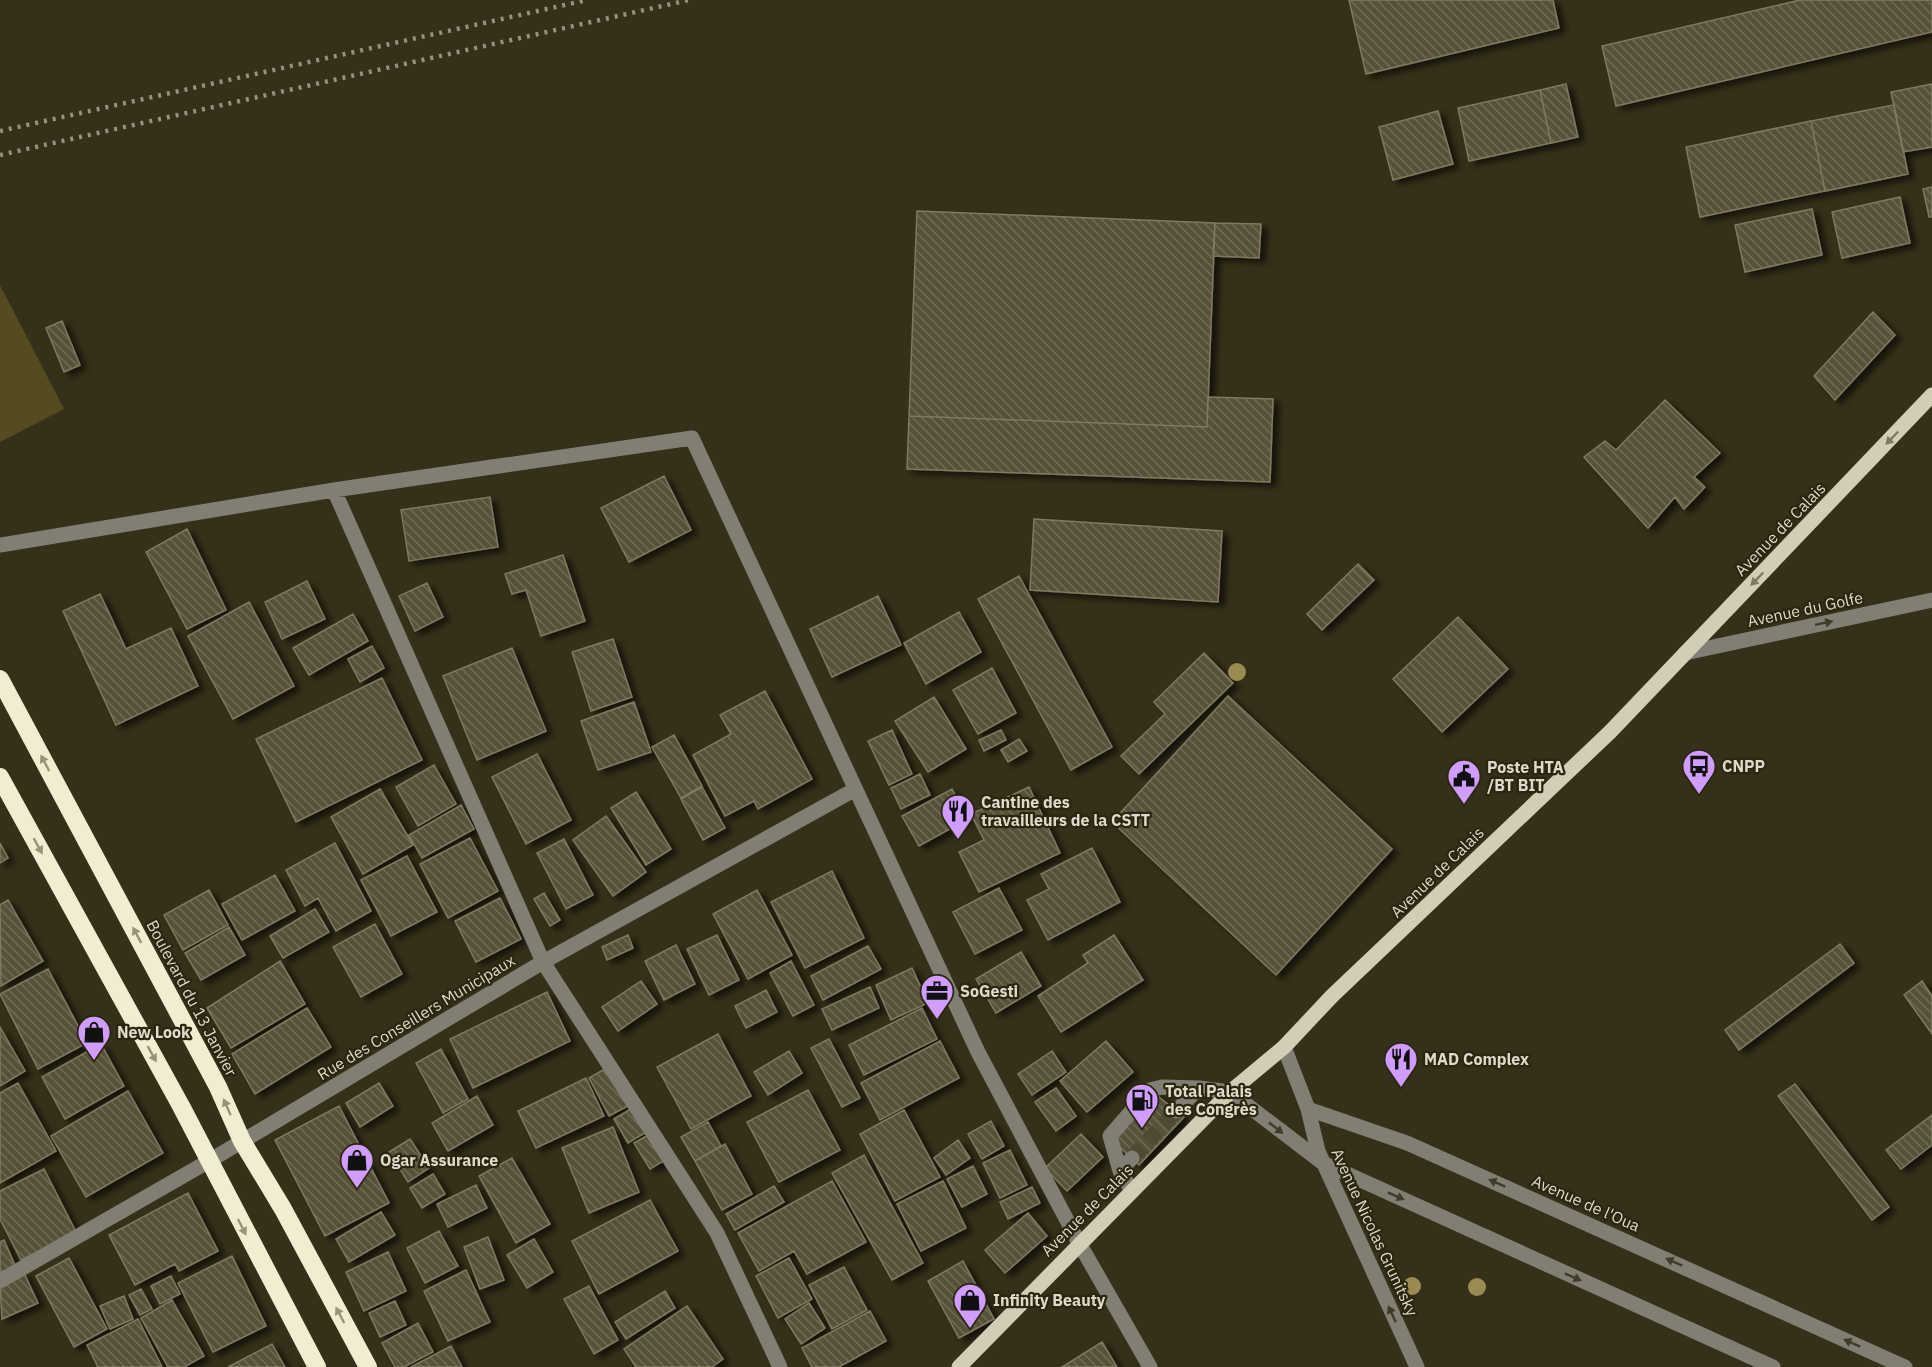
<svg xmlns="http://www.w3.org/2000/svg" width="1932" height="1367" font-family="'IBM Plex Sans',sans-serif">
  <defs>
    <pattern id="building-back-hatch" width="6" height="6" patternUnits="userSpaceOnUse" patternTransform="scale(1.5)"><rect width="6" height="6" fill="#575139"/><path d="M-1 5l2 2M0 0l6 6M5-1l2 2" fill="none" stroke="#6f6954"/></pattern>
    <filter id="shadow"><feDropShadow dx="6" dy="4" stdDeviation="3" flood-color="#0009"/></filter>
  </defs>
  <rect width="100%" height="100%" fill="#353019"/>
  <path fill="#544b20" d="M0,285L64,409L0,442Z"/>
  <path fill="url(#building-back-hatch)" stroke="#7f7960" stroke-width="1.5" filter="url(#shadow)" d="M1349,0H1553L1559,28L1366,74Z
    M1800,0H1932V32L1616,106L1602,46Z
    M1566,84L1578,137L1551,143L1540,90Z
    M1932,84V147L1903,152L1891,92Z
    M1540,90L1551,143L1469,161L1458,108Z
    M1894,105L1908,174L1825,191L1811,121Z
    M1438,111L1453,164L1393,180L1379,127Z
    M1811,121L1825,191L1700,217L1686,147Z
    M1932,187V217H1929L1923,189Z
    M1900,197L1910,243L1842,258L1832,212Z
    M1812,209L1822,255L1745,272L1735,225Z
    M917,211L1215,223L1207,427L909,416Z
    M1215,223L1261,224L1259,258L1213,256Z
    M1873,312L1895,335L1835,400L1814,376Z
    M62,321L80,365L64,372L46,328Z
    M1208,397L1273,399L1270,482L907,469L909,416L1207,427Z
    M1665,400L1720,453L1694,477L1705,487L1684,509L1675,497L1648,528L1584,457L1605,441L1616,450Z
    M664,476L691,530L629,562L601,508Z
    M490,497L498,547L409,561L401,510Z
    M1034,519L1222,531L1218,602L1030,590Z
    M187,529L226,610L187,629L146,552Z
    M563,555L585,621L541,636L526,590L512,594L505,574Z
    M1358,564L1374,580L1322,630L1307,614Z
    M1019,576L1112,747L1071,770L978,599Z
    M307,581L325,619L282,639L265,602Z
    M427,583L443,617L415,631L399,596Z
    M100,594L126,649L171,628L198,686L116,725L63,611Z
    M878,596L901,645L832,677L810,629Z
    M249,602L294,686L233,719L188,636Z
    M959,612L981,652L926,684L904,643Z
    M353,614L368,641L309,675L293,648Z
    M1458,617L1508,669L1442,732L1393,679Z
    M613,639L632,697L591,711L572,652Z
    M372,646L384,668L360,682L348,659Z
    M512,648L546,731L477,760L443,676Z
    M1204,653L1233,683L1139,774L1121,756L1165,714L1154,702Z
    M992,668L1016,713L978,734L953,690Z
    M382,678L422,760L296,822L256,739Z
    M765,691L812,779L758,809L754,801L725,816L693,755L731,734L720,715Z
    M1228,696L1392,849L1276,975L1112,822Z
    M934,697L966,749L928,772L895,721Z
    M634,702L651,752L598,770L581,721Z
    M892,730L912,774L889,785L868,741Z
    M1001,730L1006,740L984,751L979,740Z
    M674,735L702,786L681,798L652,747Z
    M1019,739L1027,751L1008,762L1001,750Z
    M537,754L571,820L526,844L492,777Z
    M434,765L456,804L418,826L396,787Z
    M920,774L930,795L901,809L891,788Z
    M702,787L725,828L703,840L681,799Z
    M1029,787L1060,853L979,892L959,852L984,840L971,814Z
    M380,789L413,845L363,874L331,817Z
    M952,789L968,819L919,846L902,816Z
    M636,792L671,849L646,865L611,808Z
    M461,805L474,829L422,858L409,835Z
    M606,816L646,872L613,896L573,840Z
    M470,838L498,891L448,918L420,864Z
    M564,839L593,895L566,909L537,853Z
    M0,843L8,858L0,863Z
    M335,843L371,911L336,931L318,898L305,906L286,870Z
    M1092,848L1120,902L1048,940L1027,900L1049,889L1041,874Z
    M407,856L437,912L391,936L361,880Z
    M832,871L864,938L805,968L771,902Z
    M275,875L295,911L242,940L222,904Z
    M999,888L1022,930L975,954L953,912Z
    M209,890L228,925L183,950L164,915Z
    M757,890L792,955L748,979L713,914Z
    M544,893L560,920L550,926L534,899Z
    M500,898L521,939L476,962L455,921Z
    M8,900L43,961L1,986L0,905Z
    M315,909L329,932L283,958L270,936Z
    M375,924L402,974L361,997L333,947Z
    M229,927L245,955L201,980L185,953Z
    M628,935L633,948L607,960L602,947Z
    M717,935L739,980L709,995L687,949Z
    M1114,935L1143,980L1061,1032L1038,996L1088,963L1083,955Z
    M1840,944L1854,963L1739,1050L1725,1030Z
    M676,945L695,984L664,1000L645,961Z
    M868,946L881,969L823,1000L811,976Z
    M1021,952L1041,986L996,1013L976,979Z
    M280,961L305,1004L231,1048L207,1008Z
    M791,961L814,1005L793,1016L770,973Z
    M912,968L928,1003L891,1020L876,985Z
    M48,969L87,1043L38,1069L0,994Z
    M641,981L657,1004L618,1031L602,1007Z
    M1922,981L1932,996V1034L1904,995Z
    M870,987L879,1008L832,1030L822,1009Z
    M766,990L777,1012L746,1028L735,1006Z
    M547,992L570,1041L473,1088L450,1039Z
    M307,1008L331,1047L255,1094L232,1054Z
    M922,1008L937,1039L864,1075L849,1045Z
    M0,1027L25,1071L0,1086Z
    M718,1034L751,1096L691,1129L657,1067Z
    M829,1039L860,1098L842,1107L811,1048Z
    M940,1041L959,1078L880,1120L861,1083Z
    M1106,1041L1133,1072L1087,1112L1060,1081Z
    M101,1044L124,1086L65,1119L42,1077Z
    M441,1049L468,1099L443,1113L416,1063Z
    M789,1051L802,1073L768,1095L754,1072Z
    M1052,1051L1066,1072L1032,1095L1018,1074Z
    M608,1067L628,1106L609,1116L589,1078Z
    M586,1078L604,1116L536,1148L518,1111Z
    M18,1083L56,1151L0,1183V1093Z
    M379,1083L393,1106L360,1127L346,1103Z
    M1795,1084L1889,1207L1872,1220L1778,1096Z
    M1056,1088L1076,1116L1056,1131L1035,1102Z
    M808,1090L840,1150L779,1182L747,1122Z
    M128,1091L163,1153L86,1197L51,1136Z
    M1154,1093L1184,1117L1139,1165L1113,1141Z
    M477,1096L493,1125L448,1151L432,1123Z
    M339,1106L389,1203L325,1236L275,1140Z
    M634,1107L648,1131L628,1143L614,1119Z
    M904,1110L940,1177L895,1201L860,1134Z
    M1932,1115V1145L1901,1169L1886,1150Z
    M991,1121L1004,1146L982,1159L968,1134Z
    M708,1122L721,1146L695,1161L681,1137Z
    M613,1127L639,1192L589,1213L562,1148Z
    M650,1134L665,1160L650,1169L634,1143Z
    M1081,1134L1103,1157L1067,1191L1045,1168Z
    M410,1139L429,1168L408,1182L389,1152Z
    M958,1140L970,1158L946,1175L934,1158Z
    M725,1144L752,1194L722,1210L695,1161Z
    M1010,1150L1027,1185L1000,1198L983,1163Z
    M864,1155L923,1263L892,1280L832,1173Z
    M512,1158L550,1224L516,1243L479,1176Z
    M973,1166L987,1194L962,1207L947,1179Z
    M44,1169L76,1232L21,1260L0,1219V1191Z
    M433,1174L445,1194L422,1208L410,1188Z
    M832,1181L866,1242L807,1274L794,1251L759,1271L738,1233Z
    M943,1181L966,1228L921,1251L897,1204Z
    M476,1185L487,1208L448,1227L437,1204Z
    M774,1186L784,1202L735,1230L726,1214Z
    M1032,1187L1040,1203L1008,1219L1000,1202Z
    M188,1193L218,1251L179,1271L175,1264L135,1285L109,1235Z
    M650,1200L678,1251L599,1294L572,1241Z
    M381,1212L395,1235L349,1262L336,1239Z
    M1028,1213L1047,1236L1005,1273L985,1250Z
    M439,1231L458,1266L425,1283L407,1248Z
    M488,1237L504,1280L480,1289L464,1247Z
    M534,1239L553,1272L527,1288L507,1255Z
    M4,1240L17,1270L0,1278V1242Z
    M388,1252L406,1291L364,1311L346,1272Z
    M232,1256L266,1326L213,1352L178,1283Z
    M69,1258L107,1329L74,1347L36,1276Z
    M789,1258L812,1299L778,1318L756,1276Z
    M963,1261L994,1319L959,1338L928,1281Z
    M844,1267L867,1310L832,1329L809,1285Z
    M466,1270L490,1322L448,1341L424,1291Z
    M24,1273L38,1303L2,1319L0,1284Z
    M171,1276L180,1294L160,1304L151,1286Z
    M589,1286L618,1340L594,1354L564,1299Z
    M141,1289L152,1309L140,1315L129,1295Z
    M665,1291L675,1308L626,1339L615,1322Z
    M124,1296L133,1319L110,1329L100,1306Z
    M172,1300L204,1356L184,1367H168L141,1318Z
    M395,1301L406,1325L380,1337L369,1313Z
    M809,1303L825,1328L801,1344L785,1319Z
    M687,1306L723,1359L712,1367H636L624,1349Z
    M870,1311L886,1341L839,1367H812L802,1348Z
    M138,1319L162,1367H98L87,1345Z
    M418,1323L433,1352L404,1367H395L382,1343Z
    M1102,1342L1117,1367H1062Z
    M272,1344L285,1367H228Z
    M451,1346L462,1367H411Z"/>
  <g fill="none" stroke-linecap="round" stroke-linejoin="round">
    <path stroke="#4e4a34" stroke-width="15" stroke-dasharray="15 8" stroke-linecap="butt" d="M1132,1158L1176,1111"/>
    <path stroke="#817e73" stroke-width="15" d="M334,490L543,962L717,1233L780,1367
      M0,545L334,490L692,438L978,1052L1079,1243L1150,1367
      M1685,653L1932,600
      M1284,1047L1308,1109L1318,1151L1417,1367
      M1308,1109L1407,1143L1905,1367
      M1176,1111L1199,1088L1230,1092L1323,1163L1773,1367
      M1120,1171L1110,1136L1150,1090L1162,1087L1199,1088
      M1132,1191L1120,1171L1132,1158
      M0,1281L209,1161L543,962L854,790"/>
    <path stroke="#d2cdb6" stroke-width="15" d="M959,1367L1230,1092L1284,1047L1332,996L1610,732L1932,395"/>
    <path stroke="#f2edd0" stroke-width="18" d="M0,679L218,1087L242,1141L283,1209L368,1367
      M0,777L181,1106L317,1367"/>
    <path stroke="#969280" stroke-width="4.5" stroke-dasharray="3 6" stroke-linecap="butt" d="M0,131L587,0
      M0,155L689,0"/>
  </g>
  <g fill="#9a8c51">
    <circle cx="1237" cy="672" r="9"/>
    <circle cx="1412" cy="1286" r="9"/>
    <circle cx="1477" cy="1287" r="9"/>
  </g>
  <defs><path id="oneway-solid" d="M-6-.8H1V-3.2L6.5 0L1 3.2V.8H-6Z" transform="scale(1.5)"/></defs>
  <g fill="#7e7a62">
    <use href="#oneway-solid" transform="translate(1892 438) rotate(134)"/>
    <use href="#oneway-solid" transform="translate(1757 579) rotate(134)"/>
  </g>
  <g fill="#403c28">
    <use href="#oneway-solid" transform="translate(1824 623) rotate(-12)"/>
    <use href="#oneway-solid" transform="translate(1276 1128) rotate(38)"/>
    <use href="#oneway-solid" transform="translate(1497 1183) rotate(-156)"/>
    <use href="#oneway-solid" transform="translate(1396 1196) rotate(24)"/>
    <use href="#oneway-solid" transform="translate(1674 1262) rotate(-156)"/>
    <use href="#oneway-solid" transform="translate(1573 1277) rotate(24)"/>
    <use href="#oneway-solid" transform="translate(1392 1314) rotate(-115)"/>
    <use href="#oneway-solid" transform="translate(1852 1343) rotate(-156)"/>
  </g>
  <g fill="#989379">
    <use href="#oneway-solid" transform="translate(45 763) rotate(-118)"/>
    <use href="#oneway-solid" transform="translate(38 846) rotate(61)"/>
    <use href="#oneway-solid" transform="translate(137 935) rotate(-118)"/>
    <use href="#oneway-solid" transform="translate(152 1054) rotate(61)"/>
    <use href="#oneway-solid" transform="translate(227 1107) rotate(-114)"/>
    <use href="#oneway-solid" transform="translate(242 1227) rotate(63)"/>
    <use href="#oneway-solid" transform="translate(340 1315) rotate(-118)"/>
  </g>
  <defs>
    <symbol id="bus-pin" viewBox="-11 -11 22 30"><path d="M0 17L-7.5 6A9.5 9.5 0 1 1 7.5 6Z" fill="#d09dff" stroke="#2b260f"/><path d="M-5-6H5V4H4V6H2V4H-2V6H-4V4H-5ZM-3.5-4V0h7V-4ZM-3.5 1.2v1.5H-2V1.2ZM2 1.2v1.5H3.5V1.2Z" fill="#111"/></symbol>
    <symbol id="civic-pin" viewBox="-11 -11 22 30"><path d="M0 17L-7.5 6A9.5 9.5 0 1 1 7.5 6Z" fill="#d09dff" stroke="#2b260f"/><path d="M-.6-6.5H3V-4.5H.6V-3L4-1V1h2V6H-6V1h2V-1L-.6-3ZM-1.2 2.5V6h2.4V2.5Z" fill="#111"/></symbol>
    <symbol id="restaurant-pin" viewBox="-11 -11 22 30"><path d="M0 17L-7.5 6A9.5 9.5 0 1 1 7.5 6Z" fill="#d09dff" stroke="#2b260f"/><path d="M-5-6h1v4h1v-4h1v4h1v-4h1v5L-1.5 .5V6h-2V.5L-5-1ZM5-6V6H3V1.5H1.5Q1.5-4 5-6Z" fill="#111"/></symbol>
    <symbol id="office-pin" viewBox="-11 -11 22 30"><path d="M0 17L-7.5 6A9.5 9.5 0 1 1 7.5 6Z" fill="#d09dff" stroke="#2b260f"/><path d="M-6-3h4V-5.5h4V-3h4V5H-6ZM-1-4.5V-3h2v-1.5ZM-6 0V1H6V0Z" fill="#111"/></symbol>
    <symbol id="shop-pin" viewBox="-11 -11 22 30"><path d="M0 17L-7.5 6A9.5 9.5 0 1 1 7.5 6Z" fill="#d09dff" stroke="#2b260f"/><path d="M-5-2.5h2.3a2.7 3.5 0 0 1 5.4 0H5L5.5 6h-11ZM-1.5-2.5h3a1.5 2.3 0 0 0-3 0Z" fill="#111"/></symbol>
    <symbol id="fuel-pin" viewBox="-11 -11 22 30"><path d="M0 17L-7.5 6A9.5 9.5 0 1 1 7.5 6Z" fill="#d09dff" stroke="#2b260f"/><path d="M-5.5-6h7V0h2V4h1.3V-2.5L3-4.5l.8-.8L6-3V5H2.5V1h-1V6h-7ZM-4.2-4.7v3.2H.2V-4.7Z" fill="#111"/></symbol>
  </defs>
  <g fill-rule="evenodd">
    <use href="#bus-pin" x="1680" y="747" width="38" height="52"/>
    <use href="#civic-pin" x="1445" y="757" width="38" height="52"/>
    <use href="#restaurant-pin" x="939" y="792" width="38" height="52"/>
    <use href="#office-pin" x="918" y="972" width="38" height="52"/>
    <use href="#shop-pin" x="75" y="1013" width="38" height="52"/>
    <use href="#restaurant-pin" x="1382" y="1040" width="38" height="52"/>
    <use href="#fuel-pin" x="1123" y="1081" width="38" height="52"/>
    <use href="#shop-pin" x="338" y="1141" width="38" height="52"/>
    <use href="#shop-pin" x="951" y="1281" width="38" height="52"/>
  </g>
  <g text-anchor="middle" stroke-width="4.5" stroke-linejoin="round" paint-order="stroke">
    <g font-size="16" fill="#dddacc" stroke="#2b260f">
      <text transform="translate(1780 529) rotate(-46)" y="6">Avenue de Calais</text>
      <text transform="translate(1805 609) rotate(-12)" y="6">Avenue du Golfe</text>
      <text transform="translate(1437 872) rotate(-44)" y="6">Avenue de Calais</text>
      <text transform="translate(192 998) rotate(62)" y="6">Boulevard du 13 Janvier</text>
      <text transform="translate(416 1017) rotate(-31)" y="6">Rue des Conseillers Municipaux</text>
      <text transform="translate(1586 1203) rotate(24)" y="6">Avenue de l'Oua</text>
      <text transform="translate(1087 1210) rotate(-45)" y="6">Avenue de Calais</text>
      <text transform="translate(1375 1232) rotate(65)" y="6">Avenue Nicolas Grunitsky</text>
    </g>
    <g font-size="16" font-weight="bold" fill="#dddacc" stroke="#2b260f" text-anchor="start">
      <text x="1722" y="772">CNPP</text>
      <text x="1487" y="773">Poste HTA<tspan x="1487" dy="18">/BT BIT</tspan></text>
      <text x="981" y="808">Cantine des<tspan x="981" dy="18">travailleurs de la CSTT</tspan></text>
      <text x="960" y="997">SoGesti</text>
      <text x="117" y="1038">New Look</text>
      <text x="1424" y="1065">MAD Complex</text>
      <text x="1165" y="1097">Total Palais<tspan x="1165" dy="18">des Congrès</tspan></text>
      <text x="380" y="1166">Ogar Assurance</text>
      <text x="993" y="1306">Infinity Beauty</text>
    </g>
  </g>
</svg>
